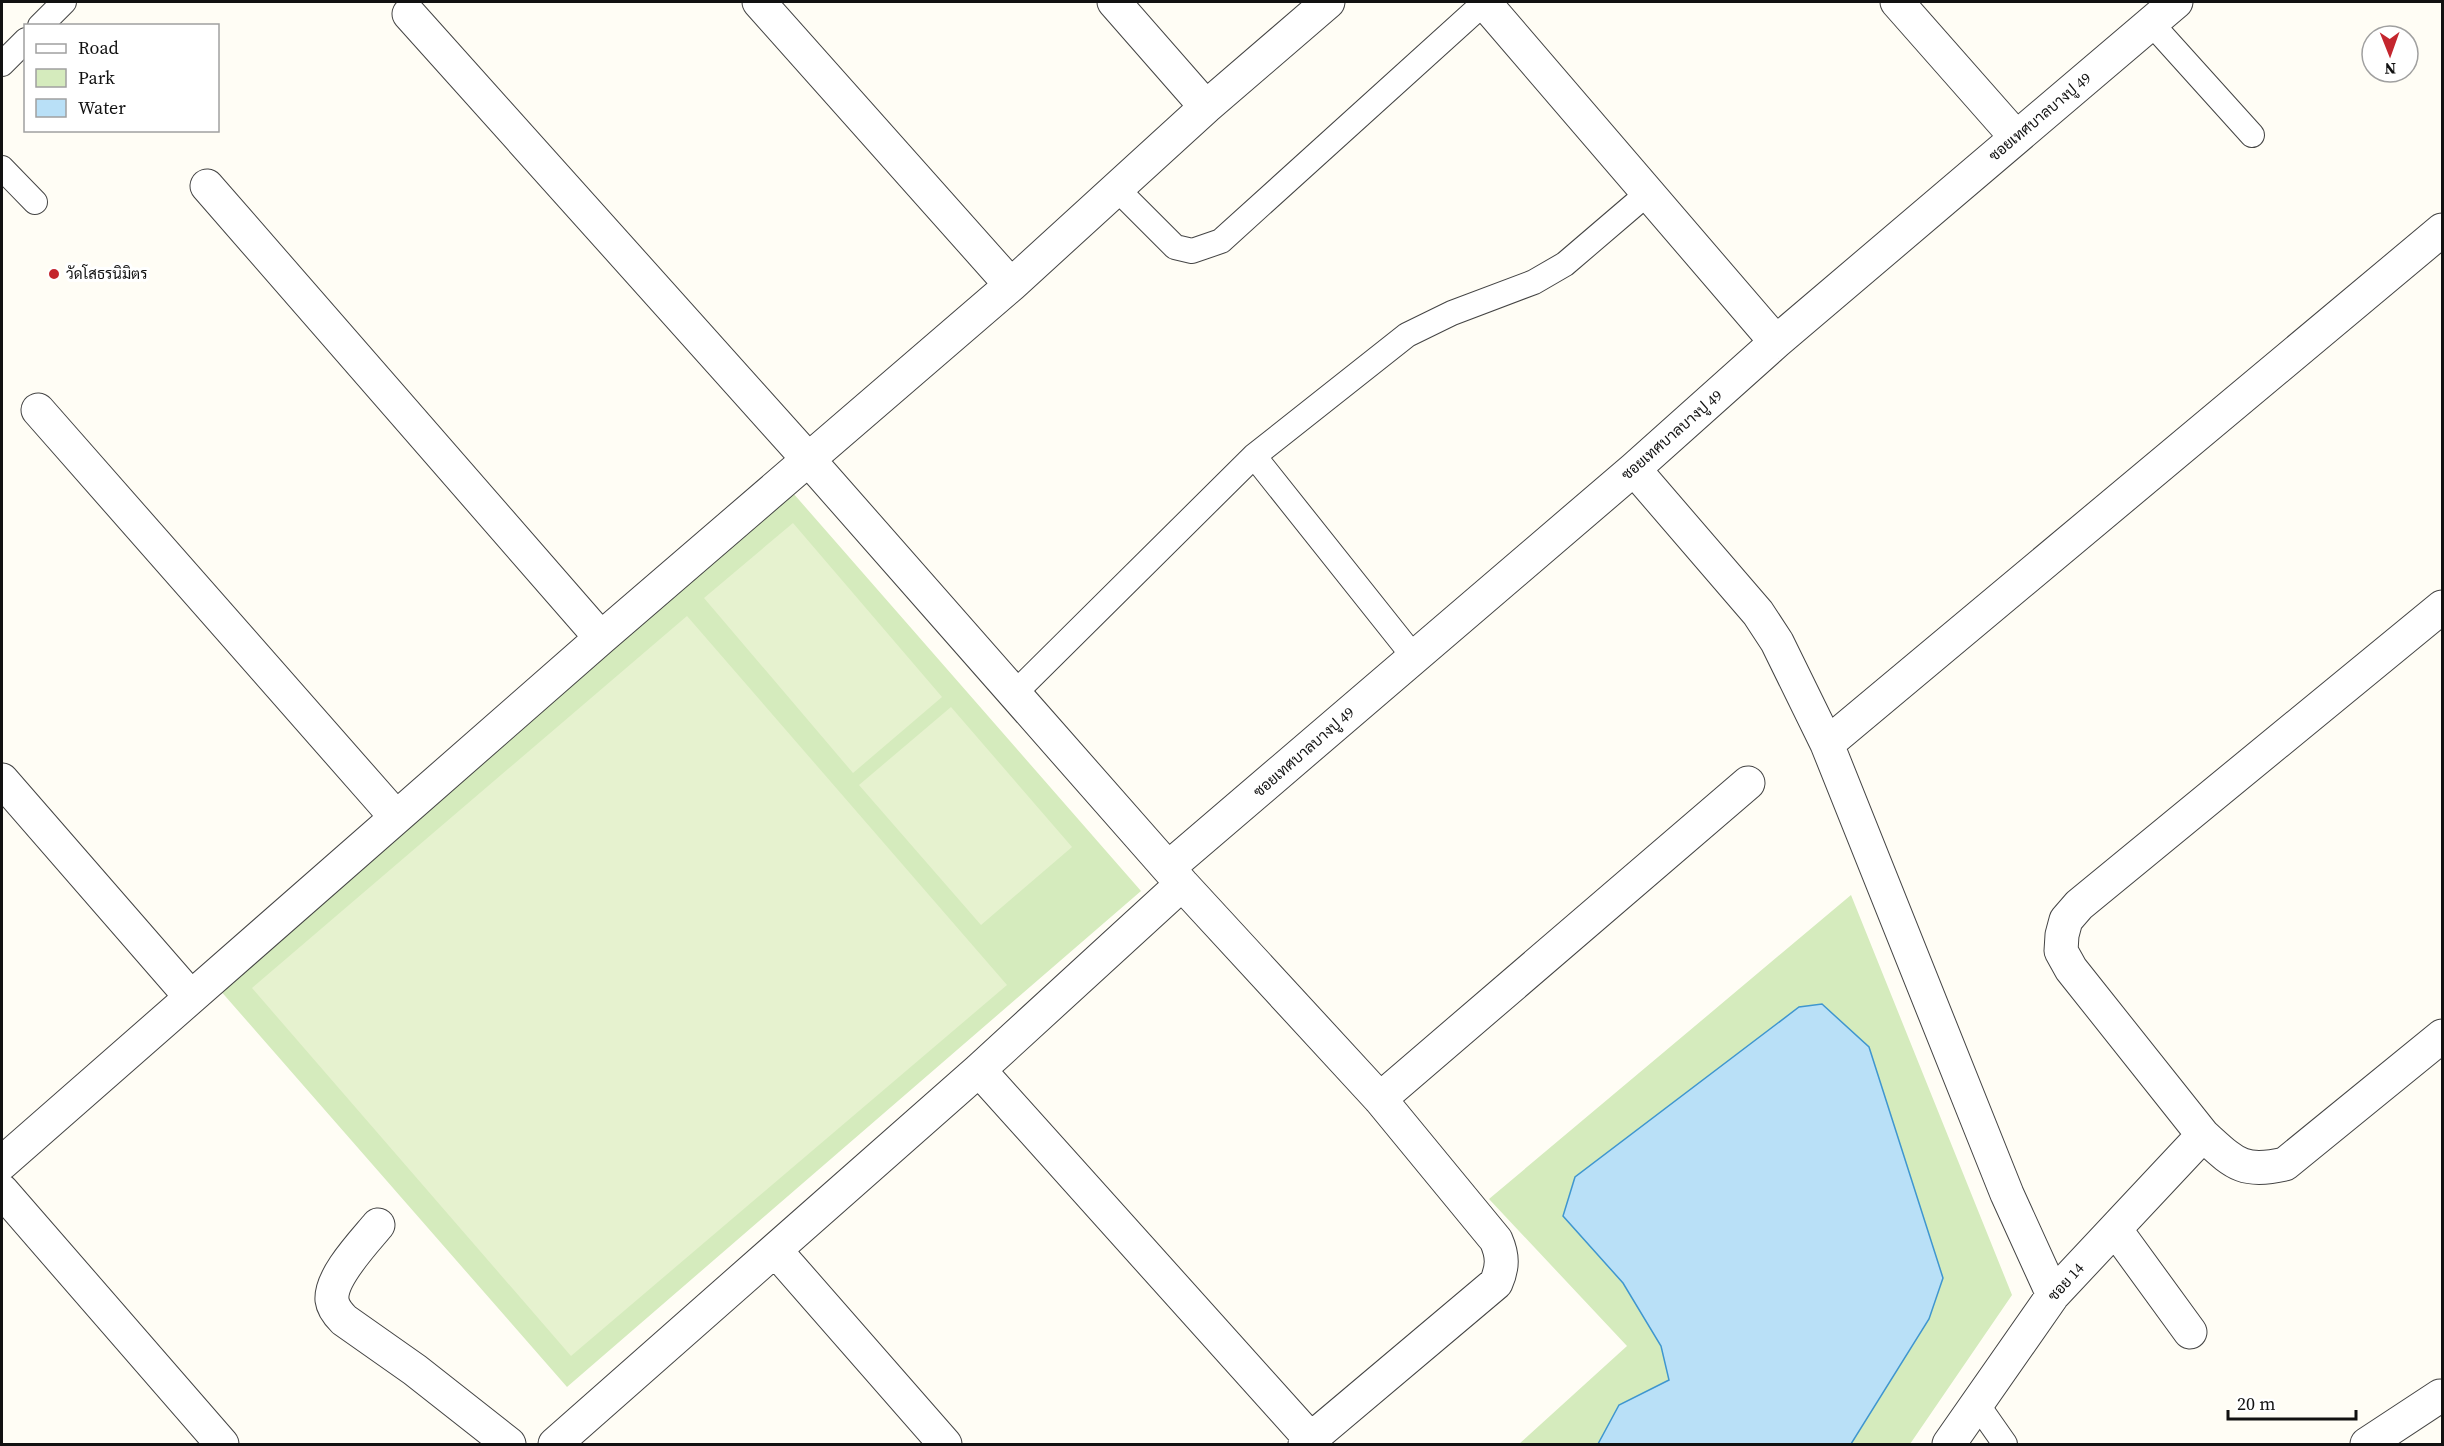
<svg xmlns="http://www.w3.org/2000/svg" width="2444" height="1446" font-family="'Source Serif 4',Sarabun,serif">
  <rect width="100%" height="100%" fill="#fffdf5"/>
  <path fill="#d5ebbd" d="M793,493L1141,891L567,1387L219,989Z
    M1851,895L2012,1295L1910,1444H1851L1929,1319L1943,1278L1563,1216L1623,1283L1661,1346L1670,1380L1619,1405L1598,1444H1519L1627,1346L1489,1199Z"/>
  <path fill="#e6f2cf" d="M793,523L942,697L853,773L704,598Z
    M687,616L1007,985L571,1356L252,988Z
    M951,707L1072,847L981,925L859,785Z"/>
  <path fill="#b9e0f7" stroke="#3f96cf" stroke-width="1.5" d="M1822,1004L1869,1047L1943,1278L1929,1319L1851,1444H1598L1619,1405L1669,1380L1661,1346L1623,1283L1563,1216L1575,1177L1799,1007Z"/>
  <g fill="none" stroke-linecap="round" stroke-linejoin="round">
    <defs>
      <path id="lane" d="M2151,23L2252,135
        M40,26L64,2
        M2,64L26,40
        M2,168L35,202
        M1117,189L1175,247L1192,251L1221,241L1485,2
        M1254,456L1414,657
        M1015,693L1254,456L1407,335L1452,313L1534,282L1565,264L1648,193
        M1977,1404L2005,1444"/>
      <path id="street" d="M759,2L1011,285
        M1114,2L1206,107
        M1484,2L1776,342
        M1897,2L2016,137
        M409,14L808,459L1182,884L1380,1099L1496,1240C1503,1256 1503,1267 1496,1283L1305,1444
        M207,186L601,638
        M38,410L396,817
        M1634,469L1758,613L1777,642L1827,744L2007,1194L2053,1295
        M2442,607L2079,905L2066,920L2062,935L2061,951L2071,969L2203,1135C2234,1163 2242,1174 2285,1164L2442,1036
        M1827,744L2442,230
        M2,780L190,996
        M1168,868L1634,469L1776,342L2176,2
        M979,1070L1315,1444
        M1380,1099L1748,783
        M2,1163L601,638L1011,285L1206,107L1328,2
        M2,1191L222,1444
        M378,1225C364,1242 330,1277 332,1300C333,1308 338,1314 344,1320L415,1370L509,1444
        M2115,1229L2190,1332
        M776,1251L945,1444
        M555,1444L979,1070L1182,884
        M1949,1444L2053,1295L2203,1135
        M2367,1444L2440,1396"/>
    </defs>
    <use href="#lane" stroke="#444" stroke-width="26"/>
    <use href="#street" stroke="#444" stroke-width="35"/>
    <use href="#lane" stroke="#fff" stroke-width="24"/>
    <use href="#street" stroke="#fff" stroke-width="33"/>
  </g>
  <circle fill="#c4262e" stroke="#fff" stroke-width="2" cx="54" cy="274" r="6"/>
  <g text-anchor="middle" stroke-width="6" stroke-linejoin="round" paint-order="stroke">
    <g font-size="15" fill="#111" stroke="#fff">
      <text transform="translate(2040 117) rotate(-40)" y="5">ซอยเทศบาลบางปู 49</text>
      <text transform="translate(1672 435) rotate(-41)" y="5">ซอยเทศบาลบางปู 49</text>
      <text transform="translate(1304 752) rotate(-41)" y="5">ซอยเทศบาลบางปู 49</text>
      <text transform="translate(2066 1282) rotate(-48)" y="5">ซอย 14</text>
    </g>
    <g font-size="15" fill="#111" stroke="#fff" text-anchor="start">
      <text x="66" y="279">วัดโสธรนิมิตร</text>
    </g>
  </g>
  <rect width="2444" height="1446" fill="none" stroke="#111111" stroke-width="6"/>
  <rect x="24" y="24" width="195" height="108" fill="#ffffff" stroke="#a0a0a0" stroke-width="1.5"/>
  <rect x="36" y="44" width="30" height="9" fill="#ffffff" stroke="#a0a0a0" stroke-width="1.5"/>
  <text x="78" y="54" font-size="18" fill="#111111">Road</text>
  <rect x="36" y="69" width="30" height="18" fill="#d5ebbd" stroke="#a0a0a0" stroke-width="1.5"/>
  <text x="78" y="84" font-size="18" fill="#111111">Park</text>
  <rect x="36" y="99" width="30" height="18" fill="#b9e0f7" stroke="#a0a0a0" stroke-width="1.5"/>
  <text x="78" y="114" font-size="18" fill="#111111">Water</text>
  <g transform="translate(2390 54) rotate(179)"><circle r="28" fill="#ffffff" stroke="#a0a0a0" stroke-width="1.5"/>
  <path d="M0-4.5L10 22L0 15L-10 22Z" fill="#c4262e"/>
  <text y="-9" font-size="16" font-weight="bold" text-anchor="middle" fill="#111111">N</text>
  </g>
  <path d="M2228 1410v9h128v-9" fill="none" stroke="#111111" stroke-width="3"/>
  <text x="2237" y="1410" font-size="18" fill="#111111" stroke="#ffffff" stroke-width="4.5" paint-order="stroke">20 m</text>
</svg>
